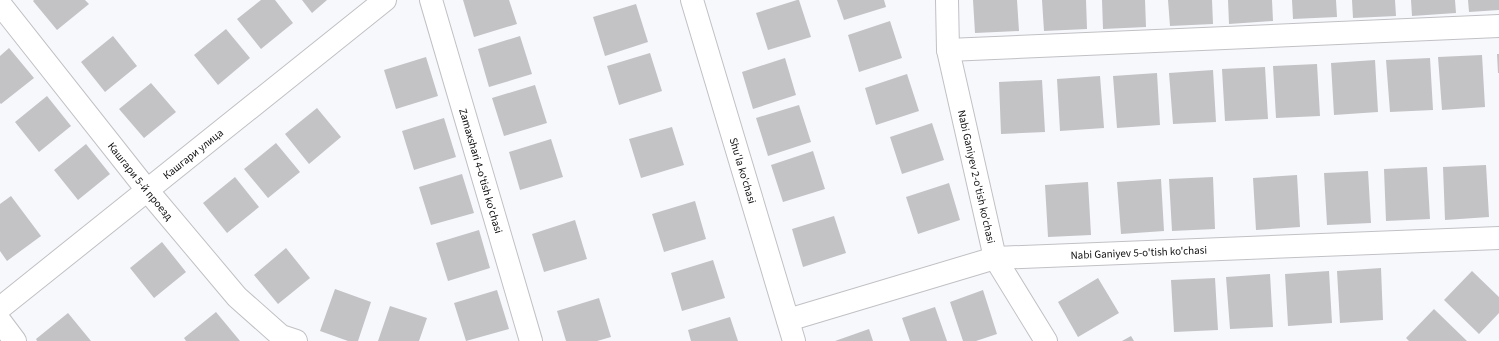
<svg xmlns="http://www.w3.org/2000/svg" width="1499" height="341" font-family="'Source Sans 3',sans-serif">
  <rect width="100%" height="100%" fill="#f7f8fc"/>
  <path fill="#c3c3c6" d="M34,0H85L89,4L57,30L33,1Z
    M261,0H275L293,23L261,49L237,19Z
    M302,0H327L312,13Z
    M463,0H509L517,24L474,37Z
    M797,0H799L811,37L768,50L756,13Z
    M837,0H884L886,7L844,20Z
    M973,0H1017L1019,31L975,33Z
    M1042,0H1086L1087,29L1044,31Z
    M1102,0H1145L1146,27L1103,29Z
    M1168,0H1212L1213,24L1170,26Z
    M1228,0H1272L1273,21L1229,24Z
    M1292,0H1336L1337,17L1293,19Z
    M1352,0H1395L1396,16L1353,18Z
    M1411,0H1455L1456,13L1412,16Z
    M1468,0H1499V10L1469,12Z
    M636,4L648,42L605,56L593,17Z
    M890,21L902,58L859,72L848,35Z
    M226,29L250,58L218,85L194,55Z
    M113,36L137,66L105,92L81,62Z
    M520,36L532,74L489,87L478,49Z
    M9,48L34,78L1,104L0,103V56Z
    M650,53L662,91L619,105L607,66Z
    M1497,54H1499V73H1498Z
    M1482,55L1485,107L1442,110L1438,57Z
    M426,57L438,96L396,109L384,70Z
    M785,58L796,95L753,109L742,72Z
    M1430,58L1433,110L1390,112L1386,60Z
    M1375,60L1378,112L1334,115L1331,63Z
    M1317,64L1320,116L1276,118L1273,66Z
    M1265,67L1268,119L1225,121L1222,69Z
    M1213,70L1216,122L1173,124L1169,73Z
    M1157,73L1160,125L1117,128L1113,76Z
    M907,74L919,111L876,125L865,88Z
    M1100,76L1104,128L1060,131L1057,79Z
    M1042,80L1045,132L1001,134L999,82Z
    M151,83L176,112L144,138L119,109Z
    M535,85L547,123L504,136L492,98Z
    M47,96L71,126L39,152L15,122Z
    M799,105L811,142L768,156L756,118Z
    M317,108L341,137L309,164L285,134Z
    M444,118L456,157L414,170L402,131Z
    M932,123L944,160L902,174L890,137Z
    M672,127L684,165L641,178L629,139Z
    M551,139L563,177L520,190L509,152Z
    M276,143L300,172L268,198L244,169Z
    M86,144L110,174L78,200L54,170Z
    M813,151L825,189L783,202L771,165Z
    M1486,165L1489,217L1445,220L1443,167Z
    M1427,167L1430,219L1386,221L1384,169Z
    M1368,171L1371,223L1327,225L1324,173Z
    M462,174L474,213L431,225L419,187Z
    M1297,175L1300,227L1256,230L1253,178Z
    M235,177L259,207L227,233L203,203Z
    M1213,177L1215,229L1172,231L1169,179Z
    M1161,179L1164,231L1121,234L1117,182Z
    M1088,182L1091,235L1048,237L1045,185Z
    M949,183L960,220L918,234L906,197Z
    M11,196L41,236L7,261L0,251V204Z
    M695,201L706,239L664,252L652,214Z
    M834,216L846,253L803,267L792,229Z
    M575,220L587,259L544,272L532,234Z
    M479,230L490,268L448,281L436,243Z
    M162,242L186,272L154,298L130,268Z
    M286,248L310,278L278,304L254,275Z
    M713,260L725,298L682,311L671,273Z
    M1381,268L1383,320L1340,323L1337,271Z
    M1329,271L1332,323L1288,326L1285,274Z
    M1472,271L1499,297V313L1479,334L1444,300Z
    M1270,274L1273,327L1230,329L1226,277Z
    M1098,278L1119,313L1078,337L1058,302Z
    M1215,278L1218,330L1174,332L1171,280Z
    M335,289L371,302L358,341H348L320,331Z
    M497,290L509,329L466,341L454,303Z
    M983,290L997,334L976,341H963L950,302Z
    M599,298L611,337L597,341H566L557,311Z
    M390,306L427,318L419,341H378Z
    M935,307L947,341H910L902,318Z
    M1434,309L1467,341H1409L1406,338Z
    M216,312L240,341H186L184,338Z
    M68,313L91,341H37L36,339Z
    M730,317L738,341H691L688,330Z
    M869,329L873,341H835Z
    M1131,336L1134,341H1122Z"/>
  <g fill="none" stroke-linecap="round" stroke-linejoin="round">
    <defs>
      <g id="minor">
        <path id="s1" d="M431,0L531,341"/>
        <path id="s2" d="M947,0L948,50L995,258L1046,341"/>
        <path id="s3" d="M0,4L147,190L237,297L281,336L296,341"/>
        <path d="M948,50L1499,26"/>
        <path id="s4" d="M0,308L385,0"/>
        <path id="s5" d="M788,320L995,258L1499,238"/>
        <path d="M0,321L15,341"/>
      </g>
      <g id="tertiary">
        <path id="s6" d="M692,0L794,341"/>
      </g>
    </defs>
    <use href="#minor" stroke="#c1c1c5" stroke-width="24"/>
    <use href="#tertiary" stroke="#c1c1c5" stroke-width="24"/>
    <use href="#minor" stroke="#fff" stroke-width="22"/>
    <use href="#tertiary" stroke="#fff" stroke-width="22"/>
  </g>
  <g text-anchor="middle" stroke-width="3" stroke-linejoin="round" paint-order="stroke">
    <g font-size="11" fill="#0e0e0f" stroke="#fff">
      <text dy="4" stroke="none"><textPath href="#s4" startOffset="247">Кашгари улица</textPath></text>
      <text dy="4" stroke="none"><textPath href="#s1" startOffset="178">Zamaxshari 4-o'tish ko'chasi</textPath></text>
      <text dy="4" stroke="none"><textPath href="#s6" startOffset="178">Shu'la ko'chasi</textPath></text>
      <text dy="4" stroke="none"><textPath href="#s2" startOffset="180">Nabi Ganiyev 2-o'tish ko'chasi</textPath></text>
      <text dy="4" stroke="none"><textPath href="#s3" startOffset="226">Кашгари 5-й проезд</textPath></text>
      <text dy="4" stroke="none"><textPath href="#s5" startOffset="360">Nabi Ganiyev 5-o'tish ko'chasi</textPath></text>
    </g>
  </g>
</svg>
